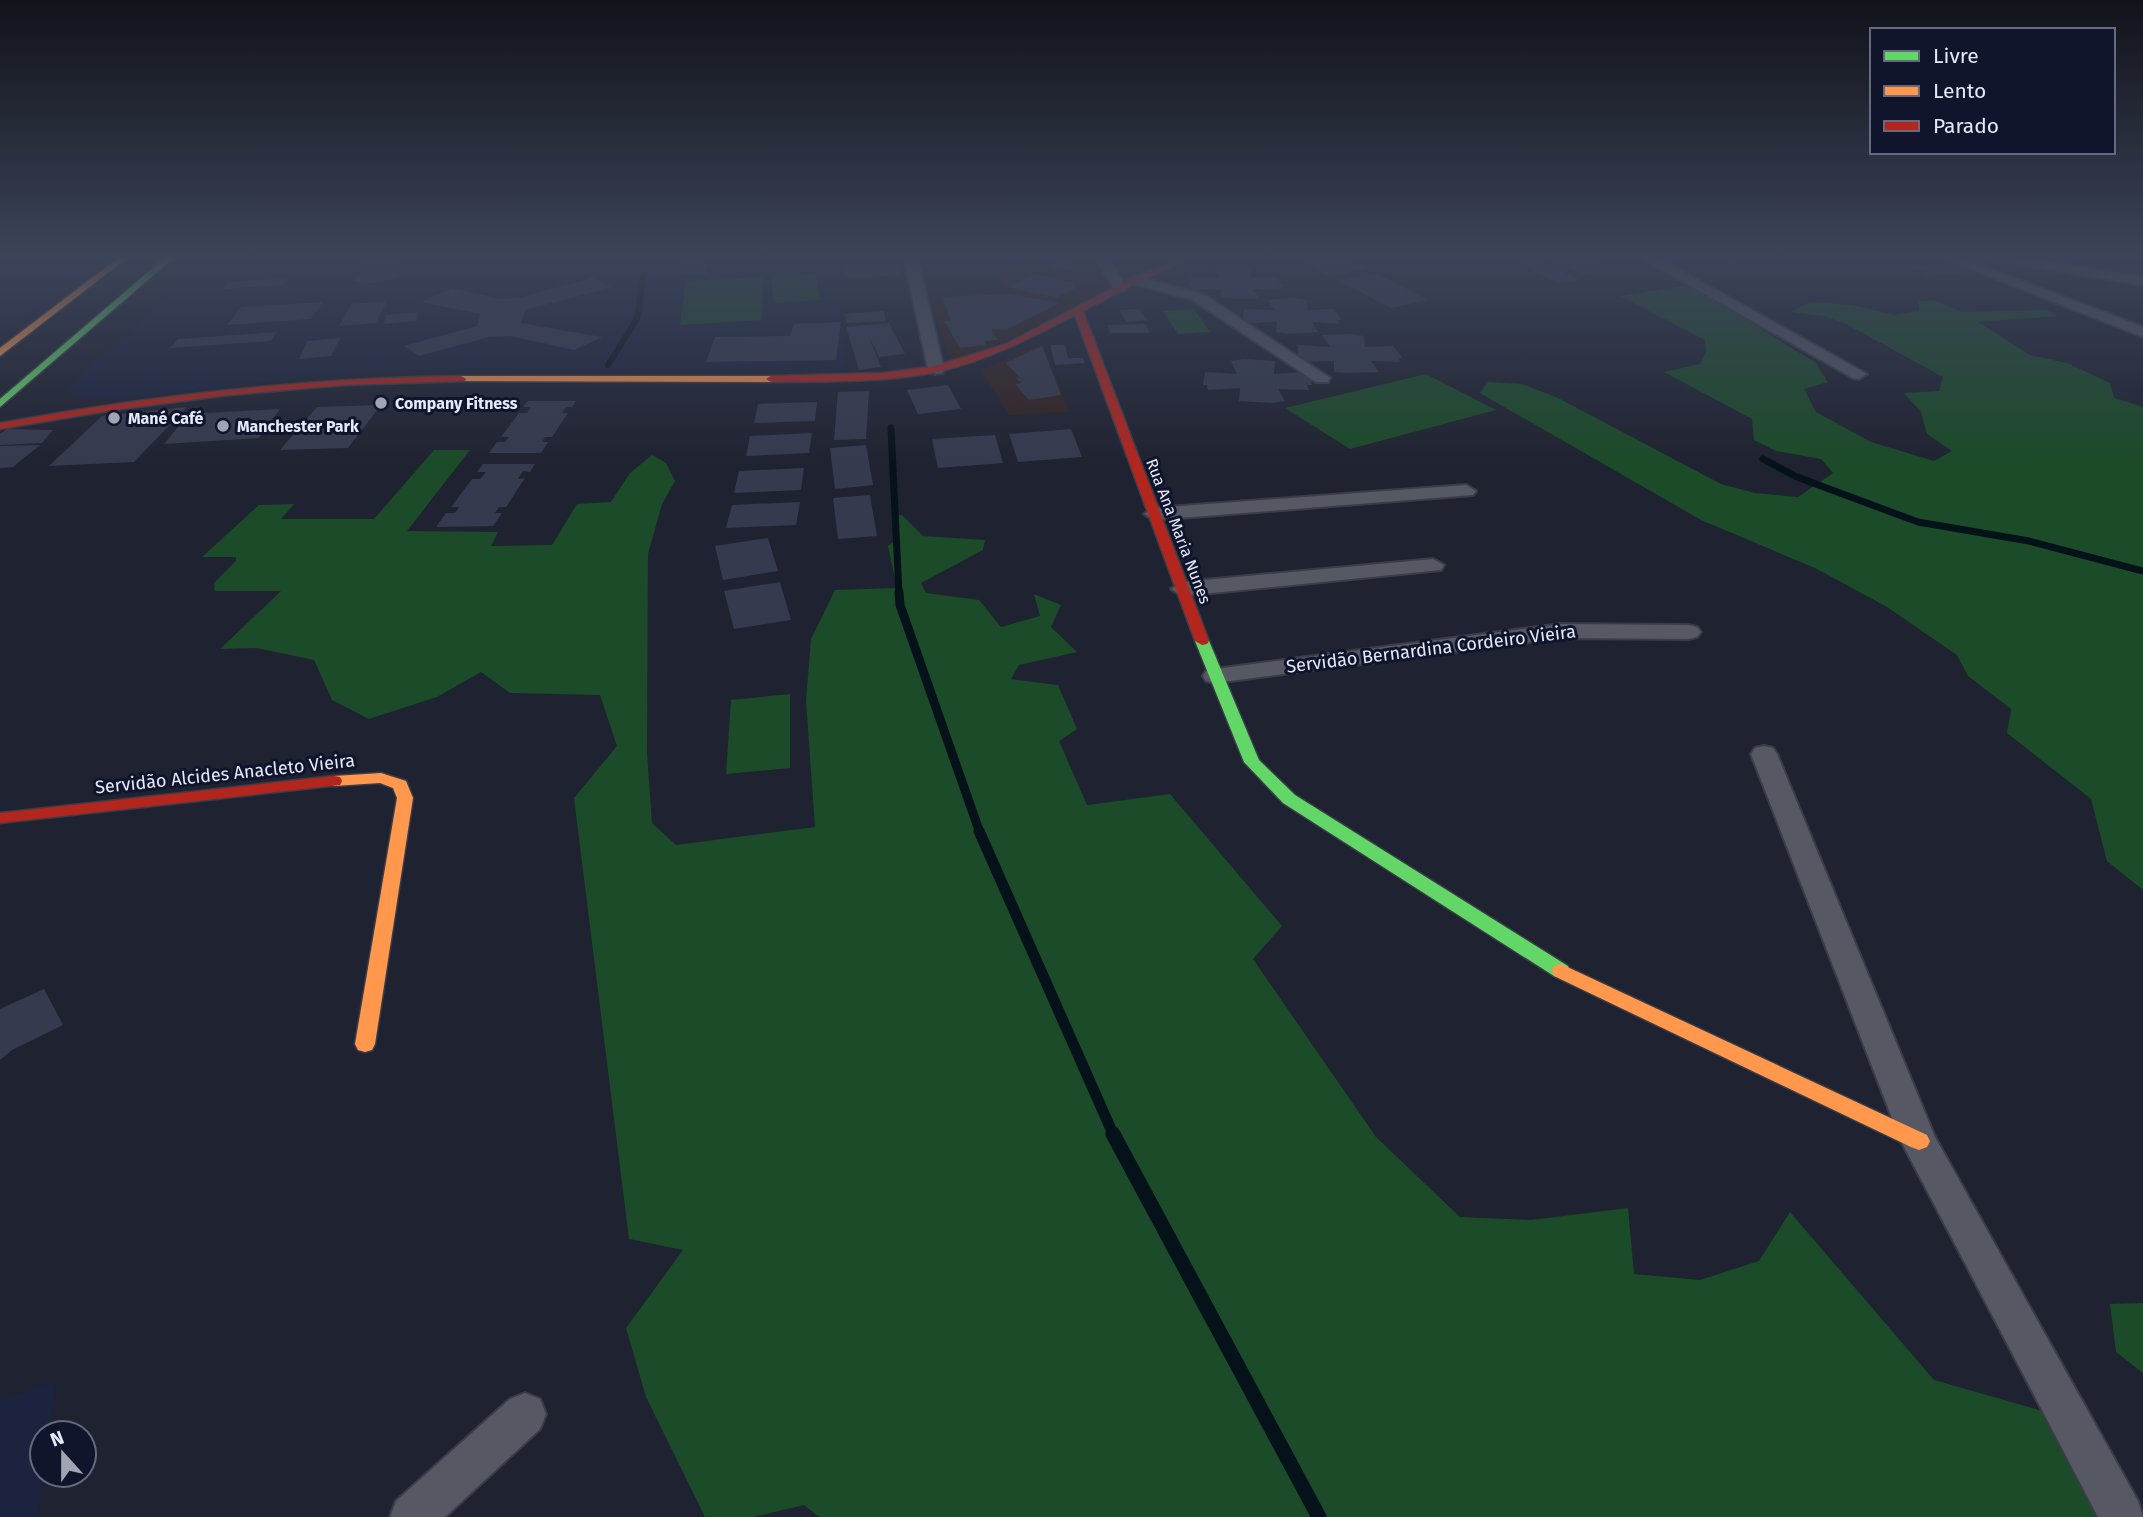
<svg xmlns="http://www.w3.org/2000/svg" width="2143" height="1517" font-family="'Fira Sans',sans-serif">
  <rect width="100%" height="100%" fill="#1f2230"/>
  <path fill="#322220" d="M1009,255H1183L996,345L951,360L928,297L1007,289L997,271L1017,269Z
    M1043,344L1069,412L1009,415L981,370Z"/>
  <path fill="#1c233e" d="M0,255H106L0,338Z
    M212,255H834L848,370L366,371L112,399L83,398L67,391L74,381Z
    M56,1381L49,1433H42L44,1475L38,1517H0V1400Z"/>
  <path fill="#1b4b28" d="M816,274L820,300L774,303L771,277Z
    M763,277L762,320L680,325L686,281Z
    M1690,285L1816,363L1828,382L1804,389L1816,412L1871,442L1934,461L1952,451L1927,434L1921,412L1904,393L1939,391L1943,377L1846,324L1825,316L1791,312L1811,302L1853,305L1895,315L1919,311V302L1933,300L1962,312L2047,310L2057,316L1978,322L2030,355L2067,363L2110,383L2114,398L2143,407V890L2107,861L2091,799L2007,733L2011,709L1968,676L1957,655L1887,607L1817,569L1701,520L1480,393L1488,382L1522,384L1558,398L1721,484L1755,493L1798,497L1833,473L1821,459L1776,451L1754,440L1752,419L1664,372L1700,364L1706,351L1705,340L1620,296Z
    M1194,309L1210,332L1178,334L1163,311Z
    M1426,374L1496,410L1350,449L1285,408Z
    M434,450H470L407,531L498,532L491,546L552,545L577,504L611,502L630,473L652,455L666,463L675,481L662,504L648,554L647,753L652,823L676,845L815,827L806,701L811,639L835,590L897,588L888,546L896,540L893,516L902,515L923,536L985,540L983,550L921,583L926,593L979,600L1001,627L1040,616L1034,594L1061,605L1051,627L1077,652L1019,665L1011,679L1058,685L1077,729L1059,741L1087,805L1170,794L1282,926L1253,959L1376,1137L1460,1217L1531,1220L1628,1208L1634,1274L1700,1280L1759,1261L1790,1212L1934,1380L2050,1413L2103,1517H819L804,1505L754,1517H705L646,1397L626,1328L683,1250L629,1239L574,798L617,746L600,695L510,693L481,672L437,697L369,719L332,700L314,660L257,648L220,649L281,591H215L214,583L236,561V557H202L259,505L294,504L281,519H374Z
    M790,694V768L726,774L731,700Z
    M2143,1303V1373L2116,1352L2110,1304Z"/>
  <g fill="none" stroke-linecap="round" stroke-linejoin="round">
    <path stroke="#061219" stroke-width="6" d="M608,365L637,319L644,271"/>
    <path stroke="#061219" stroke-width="7" d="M891,428L899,594
      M1763,459L1797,477L1918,522L2029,541L2143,571"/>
    <path stroke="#061219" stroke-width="9" d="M899,592L900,605L980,833"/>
    <path stroke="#061219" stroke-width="11" d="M979,831L1114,1136"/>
    <path stroke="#061219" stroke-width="15" d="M1113,1134L1319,1517"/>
  </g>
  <path fill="#363a4e" d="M362,255H426V257L404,258L402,263L355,266Z
    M529,255H552L517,263Z
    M681,255H707V273L679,275Z
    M1025,255H1074L1076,259L1029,262Z
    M1288,255H1338L1367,269L1328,276Z
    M1540,255H1591L1598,258L1589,259L1616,267V270L1585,274L1564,267L1574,266L1568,262L1558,264Z
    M1712,255H1793V257L1727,263Z
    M1533,258L1579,280L1558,283L1513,261Z
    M1069,261L1075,270L1054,272L1048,263Z
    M1949,263L1971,272L1932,276L1910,266Z
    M898,264L900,275L845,278L844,266Z
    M381,268L398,269L403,274L384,282L365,284L353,280L362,272Z
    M1241,268L1251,269V278L1276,277L1283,287H1279L1280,290L1253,289L1259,298L1249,299L1220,298L1221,289L1193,290L1189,286L1191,277L1219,278L1214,269Z
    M1034,274L1071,282L1076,288L1056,298L1008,287Z
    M1377,274L1429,300L1391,308L1339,281Z
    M288,278L283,285L222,289L228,282Z
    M592,278L612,287L525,310L521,323L602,337L574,350L511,336L489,337L419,356L404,346L477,326L480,314L421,302L452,288L500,299L518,298Z
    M1009,294L1059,303L1006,330L991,329L998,340L984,341L986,345L960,348L944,321L951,320L942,297Z
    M1296,298L1307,300L1308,310L1334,309L1342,320H1338L1340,324L1312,322L1318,332L1289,334L1276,332L1277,322L1248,323L1243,319L1244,309L1274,310L1268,300Z
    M387,301L376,323L339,326L351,304Z
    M323,302L311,319L227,325L241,307Z
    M1139,309L1147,320L1126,322L1119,310Z
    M884,311L886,321L847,323L845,314Z
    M418,312L417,321L384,324L386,315Z
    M841,322L836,360L706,362L715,337L790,336L794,324Z
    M889,323L905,354L879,357L869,337L881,367L859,370L846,327Z
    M1146,324L1150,333H1110L1107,325Z
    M277,332L271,341L170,348L178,339Z
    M1352,334L1364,336L1365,347L1393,346L1403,358H1398L1400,362L1371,361L1379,372L1347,373L1334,372V361L1303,362L1302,357H1298V345L1330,347L1322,335Z
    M340,338L331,356L299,359L308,341Z
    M1050,345H1065L1068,358H1083L1085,363L1055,365Z
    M1042,346L1061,395L1029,400L1015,384L1021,383L1016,378H1020L1006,363Z
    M1243,359L1275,361L1274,374L1303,372L1305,377H1310L1312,385H1307L1309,390L1278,389L1285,401L1273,403L1239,401L1240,388L1208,390L1207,385H1203L1205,372L1237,374L1231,361Z
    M948,385L961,409L918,414L907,390Z
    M869,391L866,439L834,440L838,392Z
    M528,401H576L572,407H566L562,413H568L552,437H545L542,442H548L541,453H489L497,442H505L509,437H501L519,413H527L531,407H523Z
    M817,402L815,421L754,423L758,404Z
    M381,405L348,448L280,450L317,407Z
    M187,407L134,462L49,466L102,416Z
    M280,409L259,438L164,444L189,414Z
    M7,429L53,430L42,443L0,445V434Z
    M1071,429L1082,457L1018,462L1009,434Z
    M812,433L809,453L746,456L750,436Z
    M995,435L1003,463L938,468L932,439Z
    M40,445L13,467L0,468V446Z
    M866,445L873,485L835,489L830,448Z
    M483,464H535L530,472L523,471L518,479L525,478L506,507H499L495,513H502L493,526L436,527L446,513H455L459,507H451L472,479H480L486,472H477Z
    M804,468L801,490L734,493L739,471Z
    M870,495L877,536L838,539L833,498Z
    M800,502L796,525L726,528L732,505Z
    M768,538L778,571L723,580L715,546Z
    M780,582L791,620L734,629L724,591Z
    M44,989L63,1025L12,1050L0,1060V1009Z"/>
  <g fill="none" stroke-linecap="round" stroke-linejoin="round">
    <defs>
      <path id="street" d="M903,255H917L944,369L942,373L936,374L928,369Z
        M1093,255H1107L1127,288L1125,291H1115Z
        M1636,255H1653L1867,374L1859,379L1853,378Z
        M1935,255H1954L2143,327V337Z
        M1973,255H2005L2143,277V285L1980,259Z
        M1135,276L1203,294L1330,378L1328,382H1316L1193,300L1130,283L1128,280Z
        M1466,485L1476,491L1473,495L1154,520L1144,514L1154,508Z
        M1433,559L1444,565L1441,570L1182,596L1171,589L1182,582Z
        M1561,624L1689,625L1697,627L1701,632L1697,637L1689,639L1561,638L1215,683L1206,681L1203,676L1206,671L1215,669Z
        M1764,746L1773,748L1777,754L1935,1137L2138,1501L2143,1517H2098L1901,1141L1751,754L1755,748Z
        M525,1393L540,1399L546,1414L540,1429L445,1517H390L396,1501L510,1399Z"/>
      <path id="fast" d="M168,255H177L0,407V399Z
        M1202,637L1209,641L1259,760L1295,795L1568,966L1570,971L1568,976L1561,978L1554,976L1283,803L1244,762L1195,641Z"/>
      <path id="slow" d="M122,255H131L0,356V348Z
        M461,376H771L776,379L771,382L457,381L456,379Z
        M381,773L406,781L413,798L375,1044L372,1050L365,1052L358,1050L355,1044L397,798L393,788L380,783L334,786L326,781L334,776Z
        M1561,964L1927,1135L1930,1141L1927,1147L1919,1150L1911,1147L1554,976L1552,971L1554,966Z"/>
      <path id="jam" d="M1189,255H1200L1138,282L1083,311L1209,641L1207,644L1202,645L1195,641L1075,315C1031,338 986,361 937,372C883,383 826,381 771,382L766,379L771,376L883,373L935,366L1006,344L1132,278Z
        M461,376L466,379L465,381L345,385L229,395L114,410L0,429V423C153,395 306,378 461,376Z
        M334,776L340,777L342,781L340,785L0,823V813Z"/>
    </defs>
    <use href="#street" stroke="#3a3c48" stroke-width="4"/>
    <use href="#fast" stroke="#3a3c48" stroke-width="3"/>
    <use href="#slow" stroke="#3a3c48" stroke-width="3"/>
    <use href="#jam" stroke="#3a3c48" stroke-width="3"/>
    <use href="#street" fill="#565964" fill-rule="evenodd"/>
    <use href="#fast" fill="#63d668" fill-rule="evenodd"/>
    <use href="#slow" fill="#ff974d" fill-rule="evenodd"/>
    <use href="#jam" fill="#b3261e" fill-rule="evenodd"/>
  </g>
  <linearGradient id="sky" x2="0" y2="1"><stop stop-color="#11131a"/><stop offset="0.55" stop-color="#3c4459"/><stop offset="1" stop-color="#3c4459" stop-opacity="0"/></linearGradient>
  <rect width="2143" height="467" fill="url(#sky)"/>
  <g fill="#a0a4b4" stroke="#10152c" stroke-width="2.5">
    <circle cx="381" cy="403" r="7"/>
    <circle cx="114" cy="418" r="7"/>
    <circle cx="223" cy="426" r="7"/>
  </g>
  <g text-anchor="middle" stroke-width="6" stroke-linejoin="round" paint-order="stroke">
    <g font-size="16" font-weight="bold" fill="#e5eafb" stroke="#10152c" text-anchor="start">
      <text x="395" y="409">Company Fitness</text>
      <text x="128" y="424">Mané Café</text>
      <text x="237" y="432">Manchester Park</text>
    </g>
    <g font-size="16" fill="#e5eafb" stroke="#10152c">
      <text transform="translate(1179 531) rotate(69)" y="6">Rua Ana Maria Nunes</text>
    </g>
    <g font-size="18" fill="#e5eafb" stroke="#10152c">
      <text transform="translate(1431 649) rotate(-7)" y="6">Servidão Bernardina Cordeiro Vieira</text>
      <text transform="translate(225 774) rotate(-6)" y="6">Servidão Alcides Anacleto Vieira</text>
    </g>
  </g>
  <rect x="1870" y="28" width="245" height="126" fill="#10152c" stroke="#656a7f" stroke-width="2"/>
  <rect x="1884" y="51" width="35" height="10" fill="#63d668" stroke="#656a7f" stroke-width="2"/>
  <text x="1933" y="63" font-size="21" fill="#e5eafb">Livre</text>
  <rect x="1884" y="86" width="35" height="10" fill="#ff974d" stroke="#656a7f" stroke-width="2"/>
  <text x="1933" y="98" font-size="21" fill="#e5eafb">Lento</text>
  <rect x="1884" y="121" width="35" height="10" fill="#b3261e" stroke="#656a7f" stroke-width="2"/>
  <text x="1933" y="133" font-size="21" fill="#e5eafb">Parado</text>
  <g transform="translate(63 1454) rotate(339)"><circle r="33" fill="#10152c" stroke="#656a7f" stroke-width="2"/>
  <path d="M0-5L12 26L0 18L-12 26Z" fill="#a0a4b4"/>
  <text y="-10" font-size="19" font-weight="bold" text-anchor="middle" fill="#e5eafb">N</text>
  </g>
</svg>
